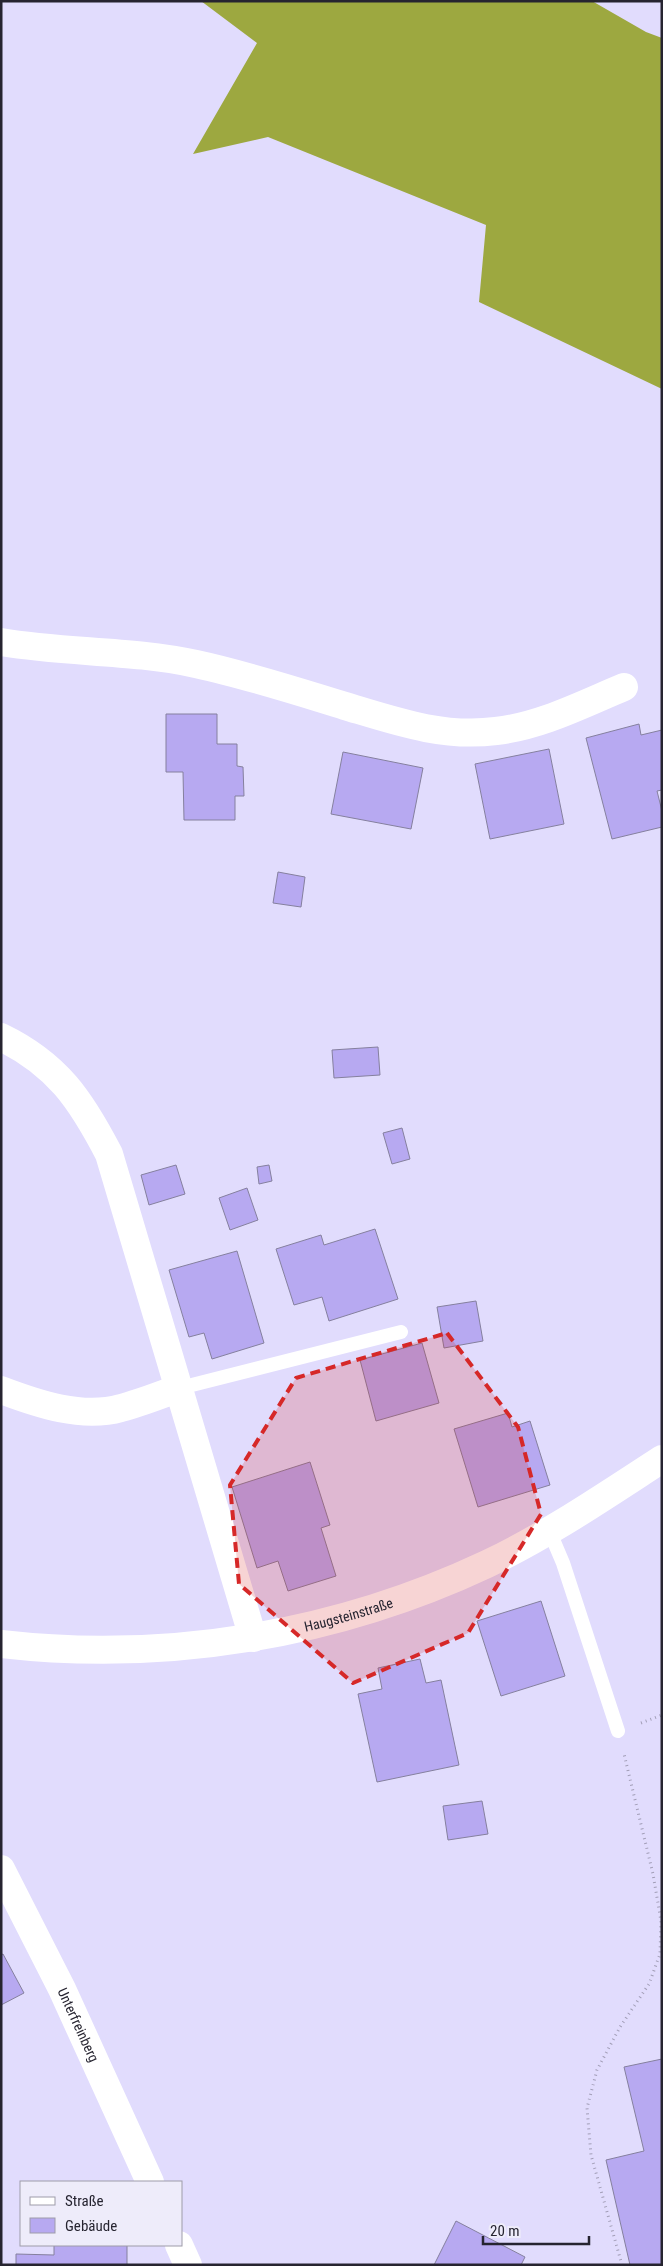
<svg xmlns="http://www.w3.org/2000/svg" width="663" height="2266" font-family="'Roboto Condensed',sans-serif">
  <rect width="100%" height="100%" fill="#e1dcfd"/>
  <path fill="#9da840" d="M201,1H592L646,32L662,38V389L479,302L486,225L268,137L193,154L257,43Z"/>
  <path fill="#b7a9f1" stroke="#85809e" d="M166,714H217V744H237V766L243,767L244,796H235V820H184L183,772H166Z
    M639,724L641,735L662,730V790L657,791L662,811V827L612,839L586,738Z
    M549,749L564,824L490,839L475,764Z
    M343,752L423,768L411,829L331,814Z
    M278,872L305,877L301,907L273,903Z
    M378,1047L380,1075L334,1078L332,1050Z
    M402,1128L410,1159L392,1164L383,1133Z
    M176,1165L185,1194L149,1205L141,1175Z
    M269,1165L272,1181L259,1184L257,1167Z
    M247,1188L258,1220L230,1230L219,1198Z
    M375,1229L398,1299L329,1321L322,1297L294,1305L276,1249L321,1235L324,1245Z
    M237,1251L264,1343L212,1359L204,1333L189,1337L169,1270Z
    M476,1301L483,1341L444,1348L437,1307Z
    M422,1343L439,1403L376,1421L360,1360Z
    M508,1413L512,1427L530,1421L550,1485L478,1507L454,1429Z
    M310,1462L330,1525L321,1528L336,1576L288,1591L278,1561L257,1568L232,1487Z
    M541,1601L565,1676L501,1696L477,1621Z
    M420,1659L426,1683L441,1680L459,1765L377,1782L358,1694L382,1689L378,1668Z
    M482,1801L488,1834L448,1840L443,1806Z
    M3,1954L24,1993L1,2005V1955Z
    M662,2059V2265H630L606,2160L644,2151L624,2067Z
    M456,2221L525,2257L521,2265H434Z
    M54,2245H127V2265H16V2254L54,2255Z"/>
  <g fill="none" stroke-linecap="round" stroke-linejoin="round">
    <path stroke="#a29eb7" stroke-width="3" stroke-dasharray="1 4" stroke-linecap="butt" d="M641,1723L662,1715
      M622,2265L591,2155L587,2108L597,2070L620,2027L649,1984L660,1954L661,1921L653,1874L624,1754"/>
    <path stroke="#fff" stroke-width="14" d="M180,1388L401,1332
      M549,1530L563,1563L618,1731"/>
    <g stroke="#fff" stroke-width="28">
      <path d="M1,642C66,653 132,650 196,664C247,675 296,691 345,706C395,721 443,738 496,731C541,726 583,704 624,687"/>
      <path d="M1,1037C57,1064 81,1100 109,1154L253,1638"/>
      <path d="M1,1390C38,1404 82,1419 121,1408C141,1403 160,1395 180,1388"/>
      <path id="s1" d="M1,1869L62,1989L150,2182"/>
      <path d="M179,2245L188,2265"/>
    </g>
    <path stroke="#fff" stroke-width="28" id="s2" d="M1,1644C167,1663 336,1635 487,1564C548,1535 605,1496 662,1459"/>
  </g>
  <path fill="#d62828" fill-opacity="0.2" stroke="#d62828" stroke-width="4" stroke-dasharray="10 6" stroke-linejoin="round" d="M447,1333L518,1427L541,1514L468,1633L353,1683L239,1584L230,1485L296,1378Z"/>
  <g text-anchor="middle" stroke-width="4.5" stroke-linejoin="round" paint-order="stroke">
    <g font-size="14" fill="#262430" stroke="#eeecfa">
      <text dy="5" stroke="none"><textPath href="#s2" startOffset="351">Haugsteinstraße</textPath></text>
      <text dy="5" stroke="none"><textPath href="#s1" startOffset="174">Unterfreinberg</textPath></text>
    </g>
  </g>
  <rect width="663" height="2266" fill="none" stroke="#262430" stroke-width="5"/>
  <rect x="20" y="2181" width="162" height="65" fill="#eeecfa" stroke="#9e9ca9"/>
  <rect x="30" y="2197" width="25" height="8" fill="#ffffff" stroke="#9e9ca9"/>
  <text x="65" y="2206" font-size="15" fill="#262430">Straße</text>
  <rect x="30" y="2218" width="25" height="15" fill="#b7a9f1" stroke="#9e9ca9"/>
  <text x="65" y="2231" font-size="15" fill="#262430">Gebäude</text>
  <path d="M483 2236v8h106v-8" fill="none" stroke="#262430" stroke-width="2.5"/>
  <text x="490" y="2236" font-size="15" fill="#262430" stroke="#eeecfa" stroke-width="4" paint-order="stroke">20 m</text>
</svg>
